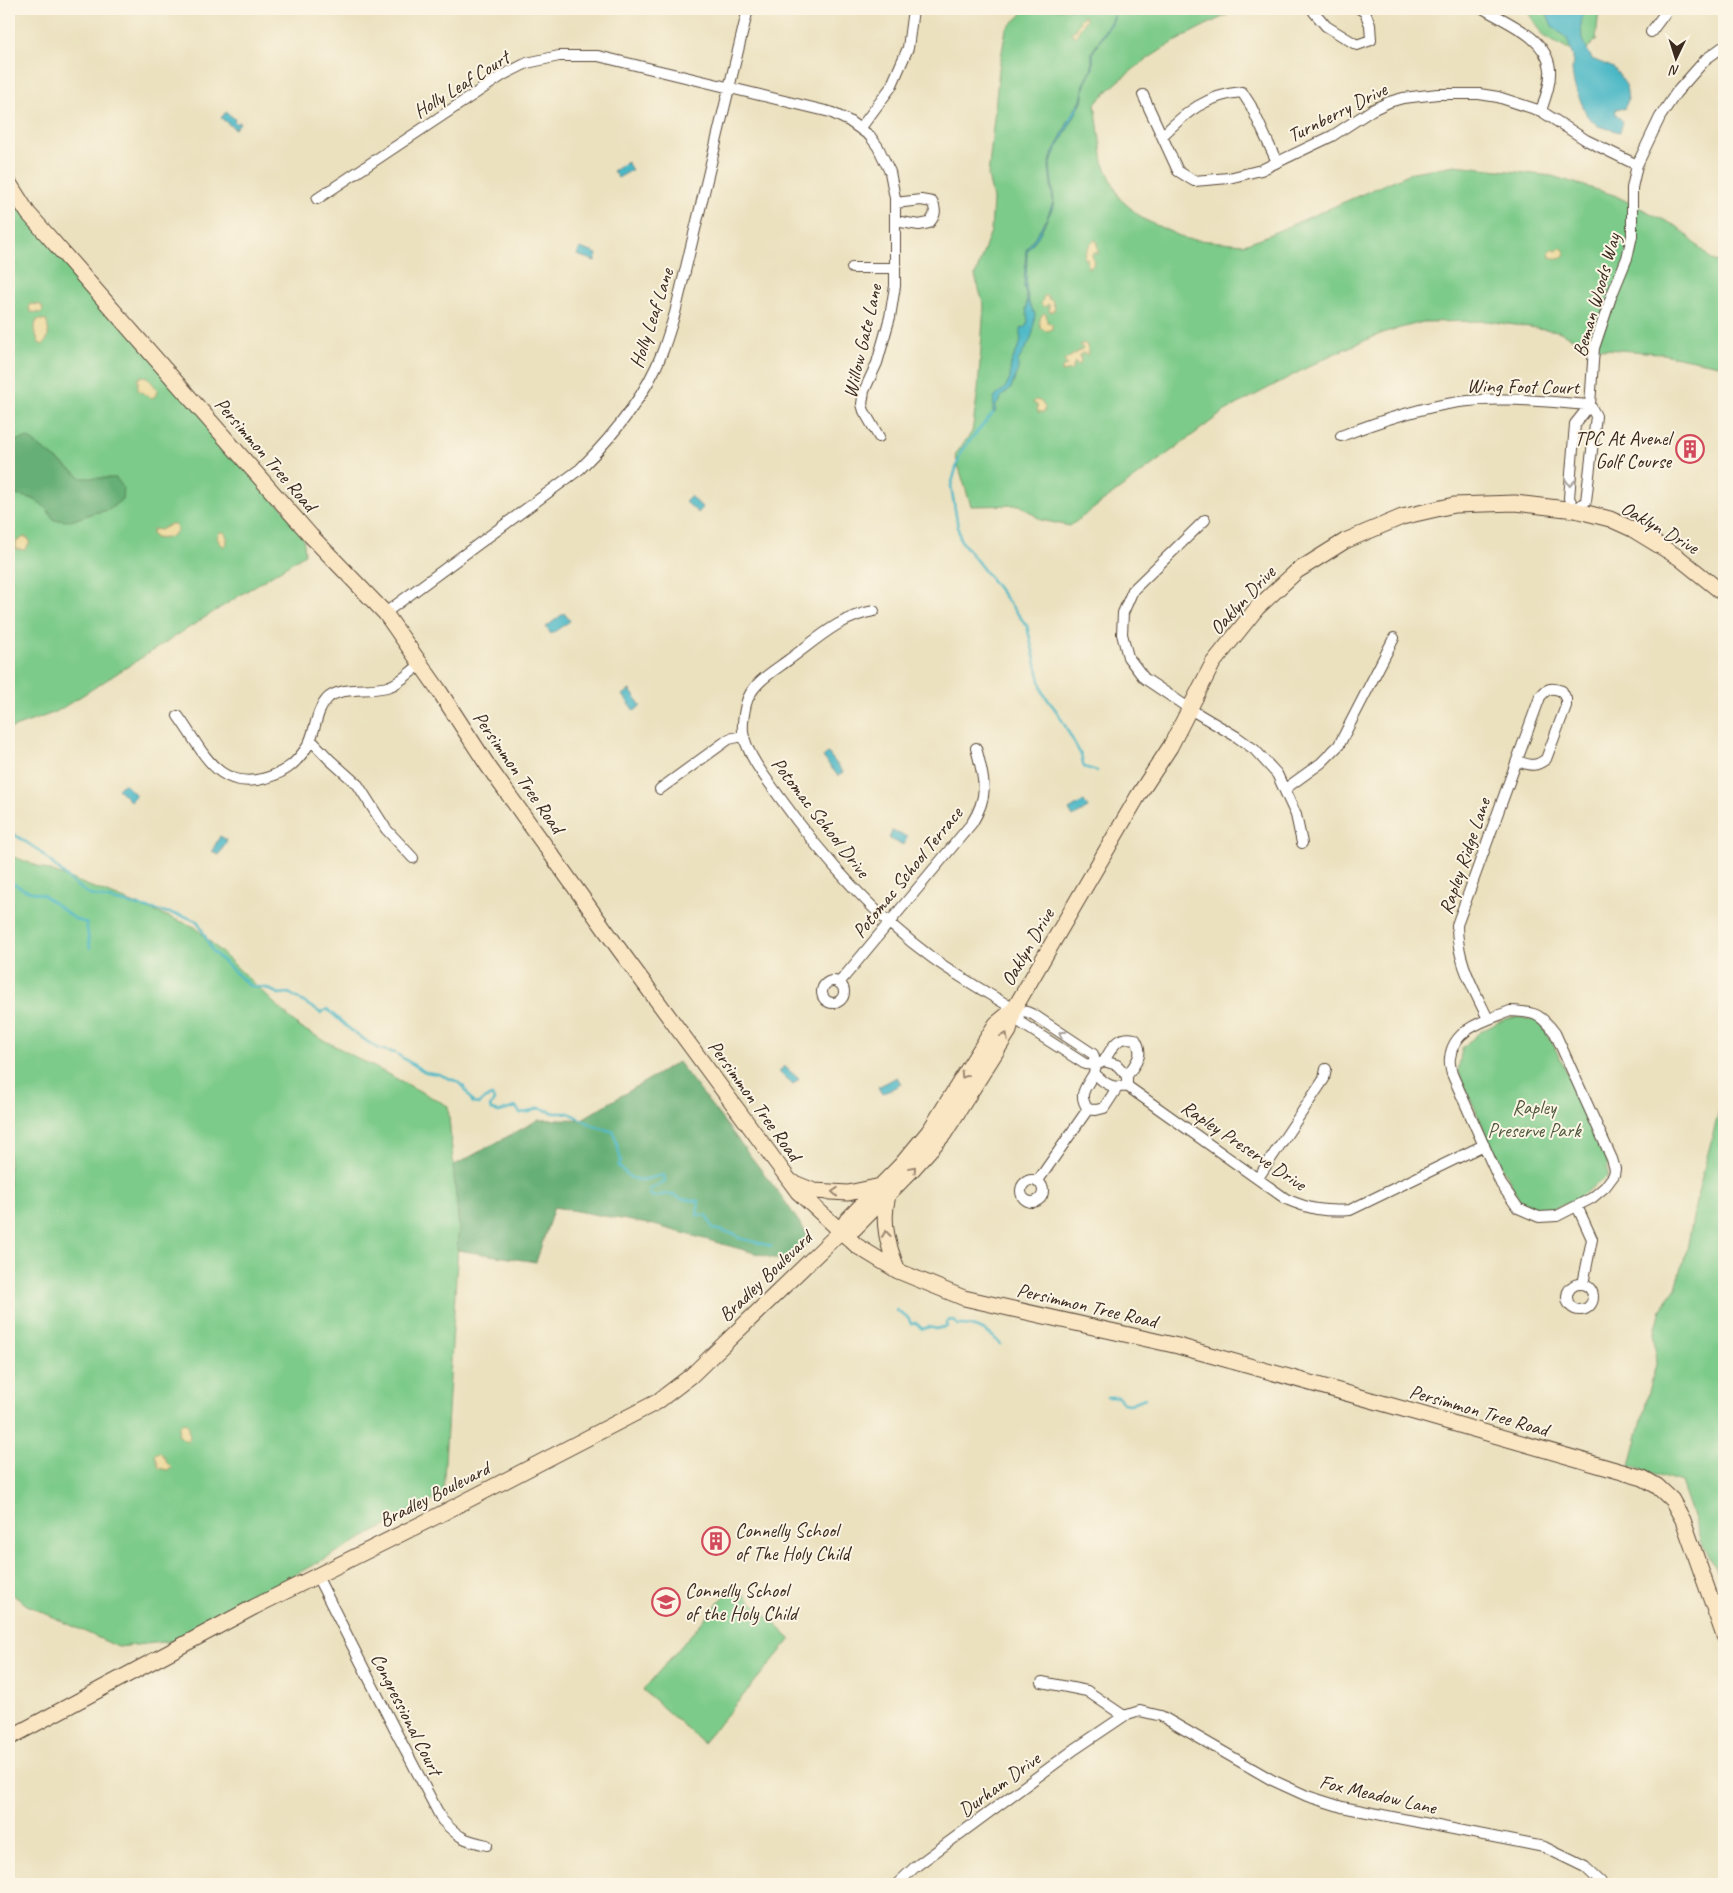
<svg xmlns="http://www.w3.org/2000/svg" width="1733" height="1893" font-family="Caveat,sans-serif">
  <rect width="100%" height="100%" fill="#fcf5e5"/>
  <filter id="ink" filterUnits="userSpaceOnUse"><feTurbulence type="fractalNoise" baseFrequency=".02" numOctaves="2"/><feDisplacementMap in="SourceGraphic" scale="10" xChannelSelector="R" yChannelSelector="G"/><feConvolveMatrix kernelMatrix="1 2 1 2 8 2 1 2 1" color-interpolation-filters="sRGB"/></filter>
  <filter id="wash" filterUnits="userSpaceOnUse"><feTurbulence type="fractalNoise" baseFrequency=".0096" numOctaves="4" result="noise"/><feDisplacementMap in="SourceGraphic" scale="20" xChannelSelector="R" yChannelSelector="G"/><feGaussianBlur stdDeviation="1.12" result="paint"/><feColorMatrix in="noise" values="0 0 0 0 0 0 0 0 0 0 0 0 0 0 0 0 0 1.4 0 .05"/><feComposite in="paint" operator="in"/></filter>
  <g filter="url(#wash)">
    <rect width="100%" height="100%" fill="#ebe1bf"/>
    <path fill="#7dcb8a" stroke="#5c7a54" d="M1027,9H1238L1236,11C1184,34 1134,62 1095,104L1103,162L1120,199L1143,219L1186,239L1244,244L1264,237L1413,172L1455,165L1552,176L1614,195L1678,227L1712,260L1724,264V366L1658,353L1594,348L1558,331L1486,321L1423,322L1385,332L1331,355L1225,411L1070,526L1041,520L1020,505L971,506L955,455L972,432L978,390L984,306L975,276L991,231L993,199L988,176L999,69L1006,29Z
      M1526,9H1599L1596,40L1580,56L1543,36Z
      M9,191L303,532L305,554L56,712L9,729Z
      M9,855L195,927L299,1027L448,1106L459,1227L443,1495L172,1641L118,1647L27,1605L9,1592Z
      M1519,1017L1537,1021L1545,1028L1607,1155L1608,1176L1576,1199L1547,1212L1521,1203L1489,1140L1458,1071L1462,1048L1480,1032L1505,1019Z
      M1724,1091V1583L1703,1545L1681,1482L1630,1466L1656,1364L1654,1336L1661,1309L1676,1288L1687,1249L1698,1192Z
      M734,1585L791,1639L703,1743L643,1690Z"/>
    <path fill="#66af76" stroke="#506c4a" d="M28,438L82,478H116L123,487L122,499L109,510L93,513L71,521L54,520C42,500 32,496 9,495V442Z
      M678,1062L782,1197L811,1240L787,1262L654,1225L554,1207L536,1262L457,1250L459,1226L453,1166L538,1120L582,1119Z"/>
    <path fill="#eeda9e" stroke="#94825e" d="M1084,16L1086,19L1075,37L1071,32L1076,30L1077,26L1080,23L1079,20Z
      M1095,240L1097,241L1098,254L1094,252L1092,254L1094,264L1088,268L1087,258L1084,259C1083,254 1091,242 1095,240Z
      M1560,248H1562L1565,252L1564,255L1560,259L1550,257L1549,251L1552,249L1556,251Z
      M1044,296H1048V299L1052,300L1055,309L1051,312L1049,311V304L1044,307L1041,304Z
      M30,304L41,305L43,309L41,313L31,312L29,308Z
      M1044,313L1046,314L1047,322L1052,324V329L1047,331L1041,329C1039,324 1039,317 1044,313Z
      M37,320H46C49,329 50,338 43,345L39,343C36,335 33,328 37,320Z
      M1085,343L1088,349L1087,355L1083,353L1080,355L1081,363L1078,365L1075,361L1072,370L1062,372V368L1067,365L1064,361L1079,351L1082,350L1083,348L1080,345Z
      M142,376L147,377L157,389L156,395L152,398L138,390V379Z
      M1035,400L1040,401L1045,407L1044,412H1038L1037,405L1033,403Z
      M171,524L176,526L177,531C171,539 163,539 155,538L152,534L153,529L160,530Z
      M220,532H224C227,536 228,539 226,545L223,546L219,542L217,537Z
      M24,537L28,538L30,542L25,550L16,549V542Z
      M184,1422L190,1428L188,1430L190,1436L188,1441L183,1439L178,1434L180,1425Z
      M160,1452L166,1459V1462L172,1468L167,1470L159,1468L155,1454Z"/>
    <path fill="#4bb8c6" stroke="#437172" d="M1115,9H1117L1114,12V19L1093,52V68L1085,84L1082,102L1053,156L1050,166L1054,202L1052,209L1039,235L1027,251L1026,288L1029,303L1035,314L1033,332L1030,341L1018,361V371L1011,388L1001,397L1000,401L996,405L995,413H993C993,409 993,400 995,397C999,393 1005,389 1008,383C1012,377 1009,371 1011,364C1013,355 1024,343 1020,336L1021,329L1026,326L1028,321L1026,309L1027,299L1024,288L1026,250L1047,218L1053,202L1049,166L1052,155L1073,112L1081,101L1084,84L1092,68V52L1112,19Z
      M1545,9H1584L1581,24L1582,40L1592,59L1614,68L1626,85L1628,100L1624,109L1617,108L1615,113L1623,122L1620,132L1598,126L1587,116L1574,85L1572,71L1573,57L1567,39L1552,26Z
      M226,112L235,119L234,121L237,124L238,122L240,123L235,129L221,118Z
      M627,162L632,170L618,178L613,171Z
      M580,248L597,254L595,261L577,255Z
      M690,496L703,508L698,513L685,501Z
      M564,613L570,621L551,634L546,627Z
      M630,690L641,706L634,711L623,695Z
      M828,753L843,772L838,776L823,757Z
      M124,783L136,795L130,801L118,789Z
      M1084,801L1088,808L1073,817L1069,810Z
      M892,831L907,837L904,845L889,839Z
      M220,836L227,840L219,855L212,851Z
      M784,1066L799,1079L793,1085L779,1072Z
      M897,1077L901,1084L882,1094L878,1087Z"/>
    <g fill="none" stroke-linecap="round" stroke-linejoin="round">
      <path stroke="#4bb8c6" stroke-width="2.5" d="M993,413L961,451L951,486L960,539L1027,626L1043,693L1058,713L1081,755L1084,767L1097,771
        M9,831L38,850L73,883L90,895L187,917L198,922L213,952L250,986L266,988L279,994L289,993L321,1013L327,1009L353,1032L377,1048L395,1053L425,1072L438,1074L456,1081L464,1087L473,1103L479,1104L486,1098L492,1096L494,1100L490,1107L491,1110L499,1112L516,1107L520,1113L529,1112L539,1108L555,1113H569L596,1127L614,1132L621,1161L618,1166L631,1178L641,1180L664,1175L665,1182L650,1189L649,1194L654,1197L666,1194L673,1195L681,1199L699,1201L697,1215H706L713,1229L735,1234L739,1238L771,1246
        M9,881L25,890L43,895L75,919L86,923L90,948
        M896,1310L909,1319L911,1324L916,1323L922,1329L929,1327L936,1329L948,1326L946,1323L950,1320L955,1321L957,1325C974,1324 990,1331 1000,1344
        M1107,1397H1118L1123,1403L1130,1404L1145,1398"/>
    </g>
  </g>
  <g filter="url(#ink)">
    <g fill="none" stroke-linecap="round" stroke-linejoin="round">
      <defs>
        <path id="street" d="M1316,9L1314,12L1326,26L1357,45L1371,40L1370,25L1365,12L1360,9
          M1484,9C1508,23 1547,38 1550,69C1551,84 1545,98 1541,111
          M1651,32L1668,9
          M1143,95L1178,171L1194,181L1229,178L1261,170L1332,136L1372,110L1389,102L1403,98L1438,94H1479L1498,97L1541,111L1586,140L1637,165
          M860,129L891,87L908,48L913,9
          M1162,136C1186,112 1207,95 1242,92L1251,106L1277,162
          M317,199L503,75L527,63L559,56H598L830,112L849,121L870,136L878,147L890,172L895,198V286L890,317L877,363L864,391L862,404L864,411L879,437
          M895,221L919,225L929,223C935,216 937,211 932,202L921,200L895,203
          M852,268H895
          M1590,405L1575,424L1569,498L1575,510L1586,501L1596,416L1590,405L1594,348L1611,297L1627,258L1632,236V188L1637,165L1660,117L1676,93L1706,59L1724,46
          M1341,436C1379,421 1418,408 1459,402C1502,396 1547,402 1590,405
          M1205,520L1133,590L1123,613L1122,634L1128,657L1144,678L1190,709L1237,737L1255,750L1277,774L1296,815L1302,843
          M874,611C840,616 815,641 787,661C772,672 751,684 746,704C744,713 741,728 744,737C750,759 766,778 778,795C821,855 871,913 931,957C957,976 986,992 1014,1009L1027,1012L1034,1015L1093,1054L1096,1065L1094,1073C1105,1084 1112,1089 1127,1086L1286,1199C1309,1209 1324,1212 1350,1210L1484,1145
          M385,613L580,469C613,436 645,397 662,353C667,340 671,326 675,313L748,9
          M178,716C203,750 217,794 269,777C287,771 296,763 307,747C316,732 315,712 327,699C340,685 372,693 390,686C401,682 411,671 421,664
          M311,740L330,760L358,785L386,829L413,858
          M660,789L729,739L743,736
          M1285,789L1321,763L1339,745L1394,638
          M822 992a11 11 0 1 1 22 0a11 11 0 1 1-22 0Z
          M839,983L972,823C990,794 984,779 976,748
          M1014,1009L1021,1023L1085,1064L1096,1065L1104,1061L1117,1065L1127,1076V1086
          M1510,1011C1534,1012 1540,1013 1555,1033L1612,1159L1615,1169L1614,1175L1605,1187L1592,1198L1557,1216L1539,1217L1518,1208L1501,1184L1452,1074C1451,1070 1449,1063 1450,1058C1453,1028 1487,1020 1510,1011Z
          M1488,1019C1473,987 1457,962 1457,925L1540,697C1547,688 1551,687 1562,691L1566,699V706L1546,759C1534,768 1530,765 1517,761
          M1104,1061C1113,1047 1116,1035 1135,1039C1145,1055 1136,1062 1127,1076
          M1094,1073C1086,1088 1077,1094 1088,1109L1096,1110L1104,1108L1117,1088
          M1258,1178L1324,1079L1326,1069
          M1021 1191a11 11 0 1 1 22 0a11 11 0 1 1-22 0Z
          M1037,1182L1088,1109
          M1577,1206L1592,1239L1583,1284
          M1567 1297a13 13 0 1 1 26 0a13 13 0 1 1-26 0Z
          M317,1576L394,1728L442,1820C459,1838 464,1840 487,1845
          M1042,1682L1087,1691L1124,1716L1140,1711L1161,1716L1272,1780L1307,1796L1342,1807L1544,1847L1585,1867L1603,1884
          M897,1884L915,1867L1075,1749L1124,1716"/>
        <path id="secondary" d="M9,183L28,213L311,536L385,613L438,689L488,766L619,949L798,1192L857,1246L898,1271L964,1298L1178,1346L1421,1414L1643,1478L1657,1486L1672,1500L1683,1520L1724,1636
          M792,1182L814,1191L848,1193L881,1186
          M888,1195C881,1222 888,1246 898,1271
          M840,1232L854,1229L911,1171L944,1134L1009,1031L1014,1009L1138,796L1170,747L1213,663L1257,608L1297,571L1345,541L1402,517L1454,505L1515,503L1575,510L1610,519L1632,529L1678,557L1724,594
          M9,1738L254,1607L435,1517L657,1402L691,1376L840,1232L847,1220L901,1165L930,1130L996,1024L1014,1009"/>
      </defs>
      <use href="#street" stroke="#554536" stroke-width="12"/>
      <use href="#secondary" stroke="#554536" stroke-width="17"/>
      <use href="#street" stroke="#fff" stroke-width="10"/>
      <use href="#secondary" stroke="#fbe6c4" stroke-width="15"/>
    </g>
    <defs><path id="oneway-chevron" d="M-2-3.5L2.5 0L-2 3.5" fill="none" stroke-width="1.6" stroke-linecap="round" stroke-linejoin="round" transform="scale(1.25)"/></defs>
    <g stroke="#a79f9a">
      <use href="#oneway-chevron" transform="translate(1570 483) rotate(95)"/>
      <use href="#oneway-chevron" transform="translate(1062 1034) rotate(-147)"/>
    </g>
    <g stroke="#9b8871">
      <use href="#oneway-chevron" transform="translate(1005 1036) rotate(-61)"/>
      <use href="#oneway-chevron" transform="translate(964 1075) rotate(122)"/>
      <use href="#oneway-chevron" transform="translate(913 1169) rotate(-48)"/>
      <use href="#oneway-chevron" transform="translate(835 1192) rotate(-176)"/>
      <use href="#oneway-chevron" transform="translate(886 1234) rotate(-96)"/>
    </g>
  </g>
  <defs>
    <symbol id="building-ring" viewBox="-11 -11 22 22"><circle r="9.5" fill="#fcf5e5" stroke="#d1495b" stroke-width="1.5"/><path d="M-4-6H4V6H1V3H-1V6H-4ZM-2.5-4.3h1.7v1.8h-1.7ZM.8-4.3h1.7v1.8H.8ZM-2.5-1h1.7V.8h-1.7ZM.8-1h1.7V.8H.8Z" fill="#d1495b"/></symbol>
    <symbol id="school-ring" viewBox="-11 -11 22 22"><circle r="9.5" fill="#fcf5e5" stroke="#d1495b" stroke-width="1.5"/><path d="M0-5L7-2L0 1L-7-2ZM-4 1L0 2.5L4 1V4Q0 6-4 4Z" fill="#d1495b"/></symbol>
  </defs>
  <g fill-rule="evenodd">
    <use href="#building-ring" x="1674" y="433" width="32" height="32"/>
    <use href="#building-ring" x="700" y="1525" width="32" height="32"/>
    <use href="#school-ring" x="650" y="1586" width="32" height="32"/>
  </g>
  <g text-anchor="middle" stroke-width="4" stroke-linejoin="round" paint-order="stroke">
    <g font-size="20" fill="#3b2a1e" stroke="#fcf5e5">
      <text transform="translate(461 84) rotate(-32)" y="7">Holly Leaf Court</text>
      <text transform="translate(1337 112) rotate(-27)" y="7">Turnberry Drive</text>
      <text transform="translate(1596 295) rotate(-74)" y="7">Beman Woods Way</text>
      <text transform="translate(651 318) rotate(-72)" y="7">Holly Leaf Lane</text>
      <text transform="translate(862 341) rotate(-77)" y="7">Willow Gate Lane</text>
      <text transform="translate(1523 386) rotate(1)" y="7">Wing Foot Court</text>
      <text transform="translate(266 454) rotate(49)" y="7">Persimmon Tree Road</text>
      <text transform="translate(1660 527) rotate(30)" y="7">Oaklyn Drive</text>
      <text transform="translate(1242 600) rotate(-47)" y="7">Oaklyn Drive</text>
      <text transform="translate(519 772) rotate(55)" y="7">Persimmon Tree Road</text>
      <text transform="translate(821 817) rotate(52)" y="7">Potomac School Drive</text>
      <text transform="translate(1464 856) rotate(-71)" y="7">Rapley Ridge Lane</text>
      <text transform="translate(907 872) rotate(-51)" y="7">Potomac School Terrace</text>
      <text transform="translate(1027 947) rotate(-60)" y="7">Oaklyn Drive</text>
      <text transform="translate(755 1100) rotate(54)" y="7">Persimmon Tree Road</text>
      <text transform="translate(1244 1145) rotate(34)" y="7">Rapley Preserve Drive</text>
      <text transform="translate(765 1276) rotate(-44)" y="7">Bradley Boulevard</text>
      <text transform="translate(1087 1305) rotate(13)" y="7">Persimmon Tree Road</text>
      <text transform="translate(1479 1410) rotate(16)" y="7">Persimmon Tree Road</text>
      <text transform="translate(434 1494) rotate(-27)" y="7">Bradley Boulevard</text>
      <text transform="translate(407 1714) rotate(63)" y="7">Congressional Court</text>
      <text transform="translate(999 1784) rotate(-36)" y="7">Durham Drive</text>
      <text transform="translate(1378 1794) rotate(13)" y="7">Fox Meadow Lane</text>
    </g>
    <g font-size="20" fill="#3b2a1e" stroke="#fcf5e5" text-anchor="start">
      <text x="1671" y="445" text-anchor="end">TPC At Avenel<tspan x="1671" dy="23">Golf Course</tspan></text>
      <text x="735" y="1537">Connelly School<tspan x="735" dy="23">of The Holy Child</tspan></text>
      <text x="685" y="1597">Connelly School<tspan x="685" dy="23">of the Holy Child</tspan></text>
    </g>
    <g font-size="20" fill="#4f5a3e" stroke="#fcf5e5">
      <text x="1534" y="1114">Rapley<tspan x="1534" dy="23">Preserve Park</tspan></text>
    </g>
  </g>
  <rect width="1733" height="1893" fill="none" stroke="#fcf5e5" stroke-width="30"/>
  <g transform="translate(1676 58) rotate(184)" stroke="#fcf5e5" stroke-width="4" paint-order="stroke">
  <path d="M0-4L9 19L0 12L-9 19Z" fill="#3b2a1e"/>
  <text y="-8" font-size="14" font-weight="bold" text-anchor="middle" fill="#3b2a1e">N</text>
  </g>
</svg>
